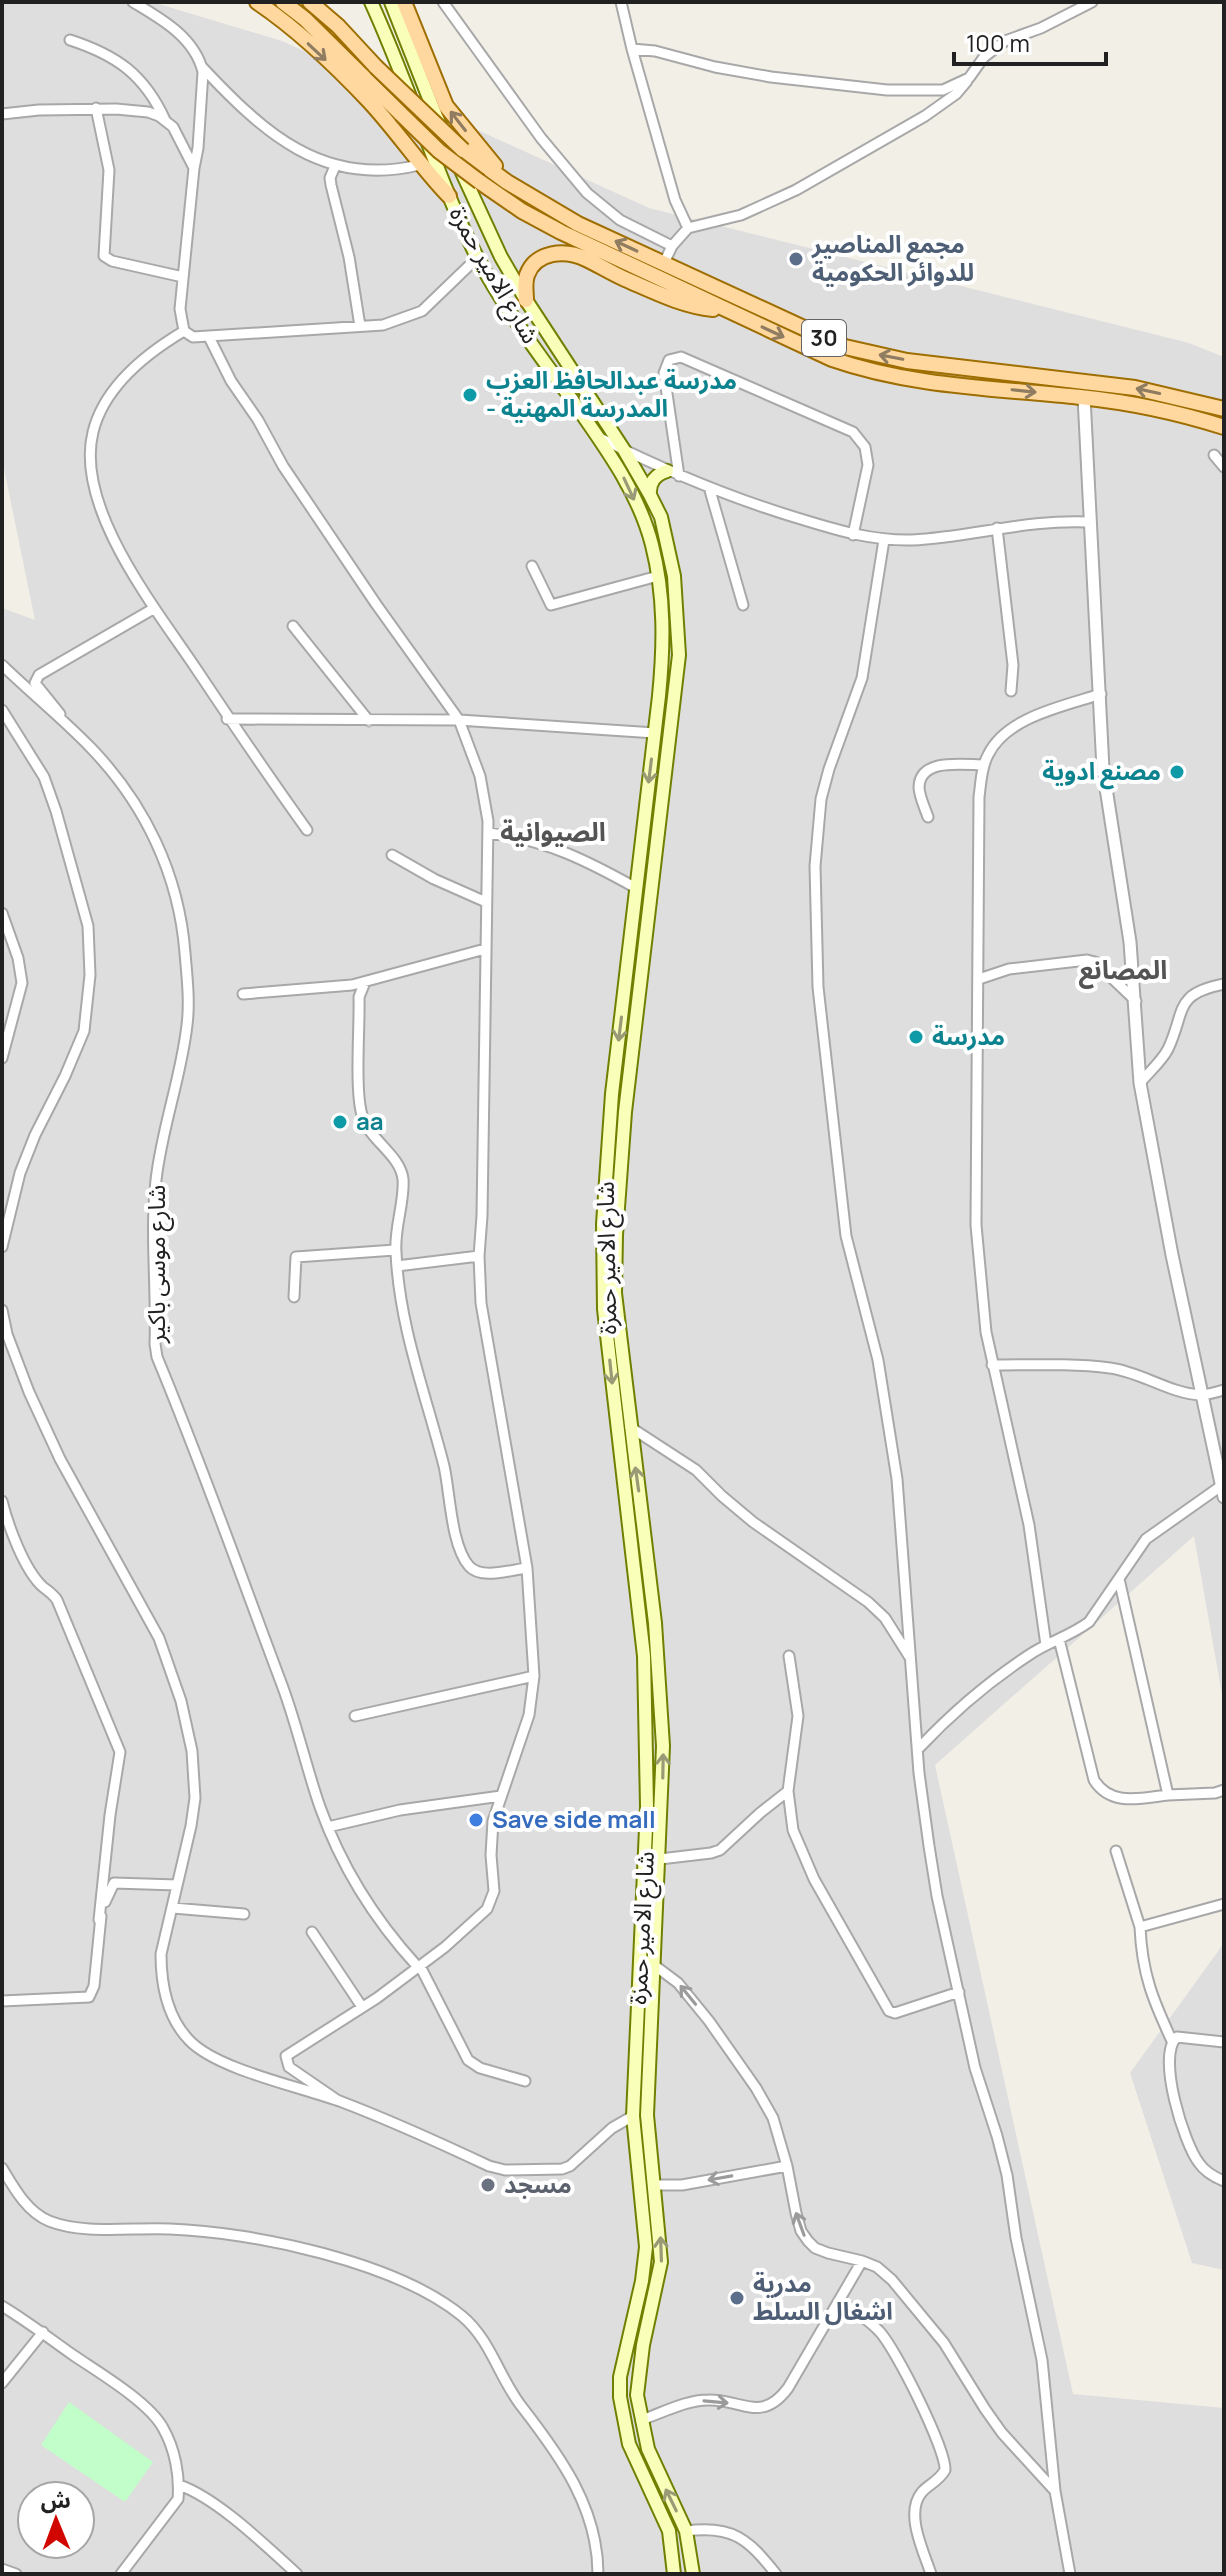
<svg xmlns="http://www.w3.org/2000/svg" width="1226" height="2576" font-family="Manrope,'Noto Sans Arabic',sans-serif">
  <rect width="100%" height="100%" fill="#f2efe7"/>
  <path fill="#dfdede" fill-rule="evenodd" d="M2,2H152L282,41L649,208L1189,343L1224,357V1706L1194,1536L935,1765L1073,2394L1224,2408V2574H2V608L35,620L2,459ZM32,2496H80V2544H32Z
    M1224,1943V2270L1192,2263L1130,2073Z"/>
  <path fill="#c2fec9" d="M69,2402L153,2462L125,2502L41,2445Z"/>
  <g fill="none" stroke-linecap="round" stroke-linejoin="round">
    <defs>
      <path id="minor" d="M133,2C162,19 195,38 203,72L198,148L194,168
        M443,2L541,138L587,193L620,220L672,246
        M621,2L632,49L675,200L688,228L672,246L664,263
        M70,40C116,55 144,74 165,120
        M632,49L655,51L715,67L771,77L887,90H943L969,78L984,57L1005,41L1041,28L1092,2
        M202,67C263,132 323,188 419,165
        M96,108L109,170L104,256L112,261L183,277
        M2,114L39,110L116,109L148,112L159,116L173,127L194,168L180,309L184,331L193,337L383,325L422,311L478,257
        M335,166L330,178L331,185L349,257L360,326
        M688,228L741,215L796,190L925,116L956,94L967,81
        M184,331C147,353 104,387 93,432C74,508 157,610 197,670C233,724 269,777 307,830
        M209,337L231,381L258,420L283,466L376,604L459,720L480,776L488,821L482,1216L479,1256L481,1303L527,1568L534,1676L529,1715L493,1821L491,1855L494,1891L487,1909L445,1947L377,1998L286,2056L289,2067L337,2100
        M600,438C666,471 733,499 804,520C840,531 874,541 912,540C972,537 1028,519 1088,522
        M1214,455L1224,467
        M679,476L664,373L669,360L681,357L853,432L865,447L868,465L853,535
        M709,487L743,605
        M997,528L1013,665L1011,691
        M884,540L862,678L829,769L821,799L815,866L818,987L846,1236L878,1360L897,1479L919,1773L929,1846L937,1896L975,2068L997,2136L1007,2175L1016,2238L1042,2360L1055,2491
        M532,566L551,605L658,576
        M293,626L369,721
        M2,665C31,693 63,719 91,748C145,804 179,875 185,953C187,977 190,1001 187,1025C181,1078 162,1127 156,1180C150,1234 157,1289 155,1344L157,1357C202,1465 241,1576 282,1685C297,1725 306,1767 320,1807C341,1866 375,1920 417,1966H420L468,2060L480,2068L525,2081
        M2,710L44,777L56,811L88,926L90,975L84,1031L65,1076L35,1135L20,1173L2,1247
        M60,714L35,683L39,675L153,609
        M227,719L459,720L655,733
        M928,817C925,808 919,796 919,787C920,757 965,765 984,765
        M489,833C546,840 586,860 636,888
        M392,855L434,879L486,902
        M2,913L18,958L22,983L2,1058
        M979,979L1009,969L1087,960L1095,962L1136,1001
        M365,982L359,997C360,1026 354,1095 363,1118C371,1141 400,1155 403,1179C405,1201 394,1228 396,1252C399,1326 426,1395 444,1466C450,1492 451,1546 469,1566C481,1580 510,1570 527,1568
        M243,994L352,985L485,949
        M1140,1083C1149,1072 1162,1061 1168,1049C1186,1011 1173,994 1224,984
        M397,1266L479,1256
        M294,1297L296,1257L395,1250
        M2,1310L7,1334L29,1392L60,1459L159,1638L181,1701L192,1751L195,1798L191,1826L161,1954C161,1983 167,2017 189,2040C217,2070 302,2087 342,2102C392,2121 440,2143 489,2166L505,2170L562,2169L570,2166L612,2128L633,2116
        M992,1365C1031,1365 1071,1363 1110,1368C1141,1372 1169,1393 1200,1395C1207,1395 1216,1392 1224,1390
        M630,1427L696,1470L722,1496L753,1522L868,1602L885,1618L909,1656
        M2,1501C8,1525 24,1570 43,1587C48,1591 53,1594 57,1600L120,1752L110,1815L99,1920
        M1119,1579L1168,1795L1215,1793L1224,1790
        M1059,1639L1094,1780C1111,1807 1141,1798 1168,1795
        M1046,1645L1029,1525L986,1332L976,1225L979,797C981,783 981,768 988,755C1006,717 1064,706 1101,694
        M789,1656L798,1716L788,1791L793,1830L814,1879L889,2011L895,2013L959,1992
        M355,1716L534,1676
        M919,1748C952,1713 988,1682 1029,1655C1048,1642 1070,1636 1089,1622L1146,1539L1221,1486
        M328,1827L400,1810L501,1796
        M1116,1851L1140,1927
        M660,1859L711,1853L720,1850L760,1813L788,1791
        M105,1902L114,1883L177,1885
        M173,1908L244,1914
        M312,1932L362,2007
        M654,1965L678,1983L709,2021L756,2088L773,2118L787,2166L796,2213L801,2231L808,2241L815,2248L828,2253L862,2261L877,2267L892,2280L944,2343L985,2409L1002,2433L1055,2491L1070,2574
        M2,2001L89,1997L94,1986L101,1916
        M1172,2041C1153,2000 1142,1974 1140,1927L1224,1904
        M1224,2042L1177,2037C1156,2055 1184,2144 1199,2163C1205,2172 1214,2177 1224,2181
        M2,2168C14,2188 27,2212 49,2221C84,2235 133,2227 170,2229C254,2232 396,2262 462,2316C491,2340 499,2378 522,2407C560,2456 598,2508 598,2574
        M653,2185H682L787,2166
        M840,2301C853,2310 868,2319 879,2331C895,2347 946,2449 945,2470C939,2481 929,2484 922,2492C904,2513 924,2552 931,2574
        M2,2306C27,2321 49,2338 73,2355C98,2372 149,2402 163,2428C175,2449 180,2476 178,2499L121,2574
        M2,2383L43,2332
        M641,2420C662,2413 686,2400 708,2400C742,2399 761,2424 788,2388L862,2261
        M179,2485C217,2498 266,2546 297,2574
        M686,2531C733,2525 748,2539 776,2574
        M2,2569L16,2574"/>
      <path id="tertiary" d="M1084,397L1103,769L1130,942L1140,1083L1172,1255L1224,1497"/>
      <path id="secondary" d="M371,2C409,85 435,173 476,255C502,305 537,352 570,397C602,443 638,490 652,545C665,596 664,645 659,696L612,1094L603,1224L604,1309L644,1656L647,1806L633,2116L646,2247L642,2281L620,2377V2397L629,2444L669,2531L674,2574
        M391,2L436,116L501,257L526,300L624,450L650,495L661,517L674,576L679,655L625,1112L616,1235L615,1293L655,1623L663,1746L647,2115L661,2262L643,2345L637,2395L648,2449L686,2531L693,2574
        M650,495C649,482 655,475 667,471"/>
      <path id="primary" d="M257,2C297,29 336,66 369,101C397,131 420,166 449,196
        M283,2L305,19L401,114
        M310,2L338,26L376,67
        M404,2L446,106L495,166
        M463,150L507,182L578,224L845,347L907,361L1135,388L1224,409
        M480,182L522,211L561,232L832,359C912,387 997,388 1080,397C1129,402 1177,412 1224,427
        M526,300C526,292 524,283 527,275C536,251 565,249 586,259C599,265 611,273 625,279C653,291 682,306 713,309"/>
    </defs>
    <use href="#minor" stroke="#a8a8a8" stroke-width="13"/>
    <use href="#tertiary" stroke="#a8a8a8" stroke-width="15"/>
    <use href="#secondary" stroke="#6f8000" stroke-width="16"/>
    <use href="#primary" stroke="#9e6e00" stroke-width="18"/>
    <use href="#minor" stroke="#fff" stroke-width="9"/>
    <use href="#tertiary" stroke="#fff" stroke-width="11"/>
    <use href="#secondary" stroke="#f9feb9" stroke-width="12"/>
    <use href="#primary" stroke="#ffd89f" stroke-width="14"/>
    <defs>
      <path id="primary-bridge" d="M376,67L463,150
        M401,114L439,151L480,182"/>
    </defs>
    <use href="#primary-bridge" stroke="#9e6e00" stroke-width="18" stroke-linecap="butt"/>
    <use href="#primary-bridge" stroke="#ffd89f" stroke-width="14"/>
  </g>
  <defs><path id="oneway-shaft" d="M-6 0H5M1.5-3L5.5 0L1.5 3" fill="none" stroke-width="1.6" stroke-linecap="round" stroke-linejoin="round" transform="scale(2)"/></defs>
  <g stroke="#907c60">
    <use href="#oneway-shaft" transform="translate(317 52) rotate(43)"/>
    <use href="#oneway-shaft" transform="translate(458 121) rotate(-128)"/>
    <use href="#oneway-shaft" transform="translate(626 246) rotate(-155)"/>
    <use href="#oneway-shaft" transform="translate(773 332) rotate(25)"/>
    <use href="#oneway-shaft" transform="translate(891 357) rotate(-169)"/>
    <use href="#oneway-shaft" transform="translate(1024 391) rotate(6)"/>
    <use href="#oneway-shaft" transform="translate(1148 391) rotate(-168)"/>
  </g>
  <g stroke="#989b75">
    <use href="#oneway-shaft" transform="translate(629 489) rotate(65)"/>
    <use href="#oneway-shaft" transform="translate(650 771) rotate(97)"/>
    <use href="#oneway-shaft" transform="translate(620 1029) rotate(97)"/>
    <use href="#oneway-shaft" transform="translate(611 1372) rotate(84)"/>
    <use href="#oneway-shaft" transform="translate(637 1479) rotate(-98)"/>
    <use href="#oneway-shaft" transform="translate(663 1766) rotate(-89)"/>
    <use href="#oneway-shaft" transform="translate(661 2249) rotate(-92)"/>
    <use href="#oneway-shaft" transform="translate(671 2500) rotate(-116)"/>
  </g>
  <g stroke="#9b9b9b">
    <use href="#oneway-shaft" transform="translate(688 1995) rotate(-129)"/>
    <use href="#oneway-shaft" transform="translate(720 2178) rotate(170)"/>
    <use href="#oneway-shaft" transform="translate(800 2224) rotate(-110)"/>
    <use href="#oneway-shaft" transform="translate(716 2402) rotate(5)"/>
  </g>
  <g fill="#5c6f8a" stroke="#fff" stroke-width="3">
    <circle cx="796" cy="259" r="8"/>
    <circle cx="737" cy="2298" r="8"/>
  </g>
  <g fill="#0f9aa8" stroke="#fff" stroke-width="3">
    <circle cx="470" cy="395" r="8"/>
    <circle cx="1177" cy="772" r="8"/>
    <circle cx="916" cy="1037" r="8"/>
    <circle cx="340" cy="1122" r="8"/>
  </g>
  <circle fill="#3f7fe0" stroke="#fff" stroke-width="3" cx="476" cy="1820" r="8"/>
  <circle fill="#6b7280" stroke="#fff" stroke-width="3" cx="488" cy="2185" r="8"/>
  <g text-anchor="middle" stroke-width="8" stroke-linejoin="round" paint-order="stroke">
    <rect fill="#fff" stroke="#646464" stroke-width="2" x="802" y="320" width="44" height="36" rx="6"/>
    <g font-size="22" font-weight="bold" fill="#212121">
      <text x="824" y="346">30</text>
    </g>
    <g font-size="24" font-weight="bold" fill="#4e5e75" stroke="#fff" text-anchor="start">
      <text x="812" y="253">مجمع المناصير<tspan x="812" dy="28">للدوائر الحكومية</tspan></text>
      <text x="753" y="2292">مدرية<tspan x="753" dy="28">اشغال السلط</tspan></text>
    </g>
    <g font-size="24" fill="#212121" stroke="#fff">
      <text transform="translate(494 275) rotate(60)" y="8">شارع الامير حمزة</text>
      <text transform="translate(607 1258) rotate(-91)" y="8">شارع الامير حمزة</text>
      <text transform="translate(157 1264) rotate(-90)" y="8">شارع موسى باكير</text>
      <text transform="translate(642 1928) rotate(-87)" y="8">شارع الامير حمزة</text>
    </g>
    <g font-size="24" font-weight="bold" fill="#0d838f" stroke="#fff" text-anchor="start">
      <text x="486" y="389">مدرسة عبدالحافظ العزب<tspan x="486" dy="28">- المدرسة المهنية</tspan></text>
      <text x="1161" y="780" text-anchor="end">مصنع ادوية</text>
      <text x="932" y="1045">مدرسة</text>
      <text x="356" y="1130">aa</text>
    </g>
    <g font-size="24" font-weight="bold" fill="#366cbe" stroke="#fff" text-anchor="start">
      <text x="492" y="1828">Save side mall</text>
    </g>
    <g font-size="24" font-weight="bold" fill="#5b616d" stroke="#fff" text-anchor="start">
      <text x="504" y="2193">مسجد</text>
    </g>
    <g font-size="26" font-weight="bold" fill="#545454" stroke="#fff">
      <text x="553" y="841">الصيوانية</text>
      <text x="1123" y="979">المصانع</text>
    </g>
  </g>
  <rect width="1226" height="2576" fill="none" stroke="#212121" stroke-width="8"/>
  <g transform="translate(56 2520) rotate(359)"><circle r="38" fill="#ffffff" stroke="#a6a6a6" stroke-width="2"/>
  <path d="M0-6L14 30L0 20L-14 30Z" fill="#d20600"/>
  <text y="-12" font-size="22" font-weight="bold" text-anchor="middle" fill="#212121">ش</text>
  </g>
  <path d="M954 52v12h152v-12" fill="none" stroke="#212121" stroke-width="4"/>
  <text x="966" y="52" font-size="24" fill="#212121" stroke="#ffffff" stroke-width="6" paint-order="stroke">100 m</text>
</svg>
